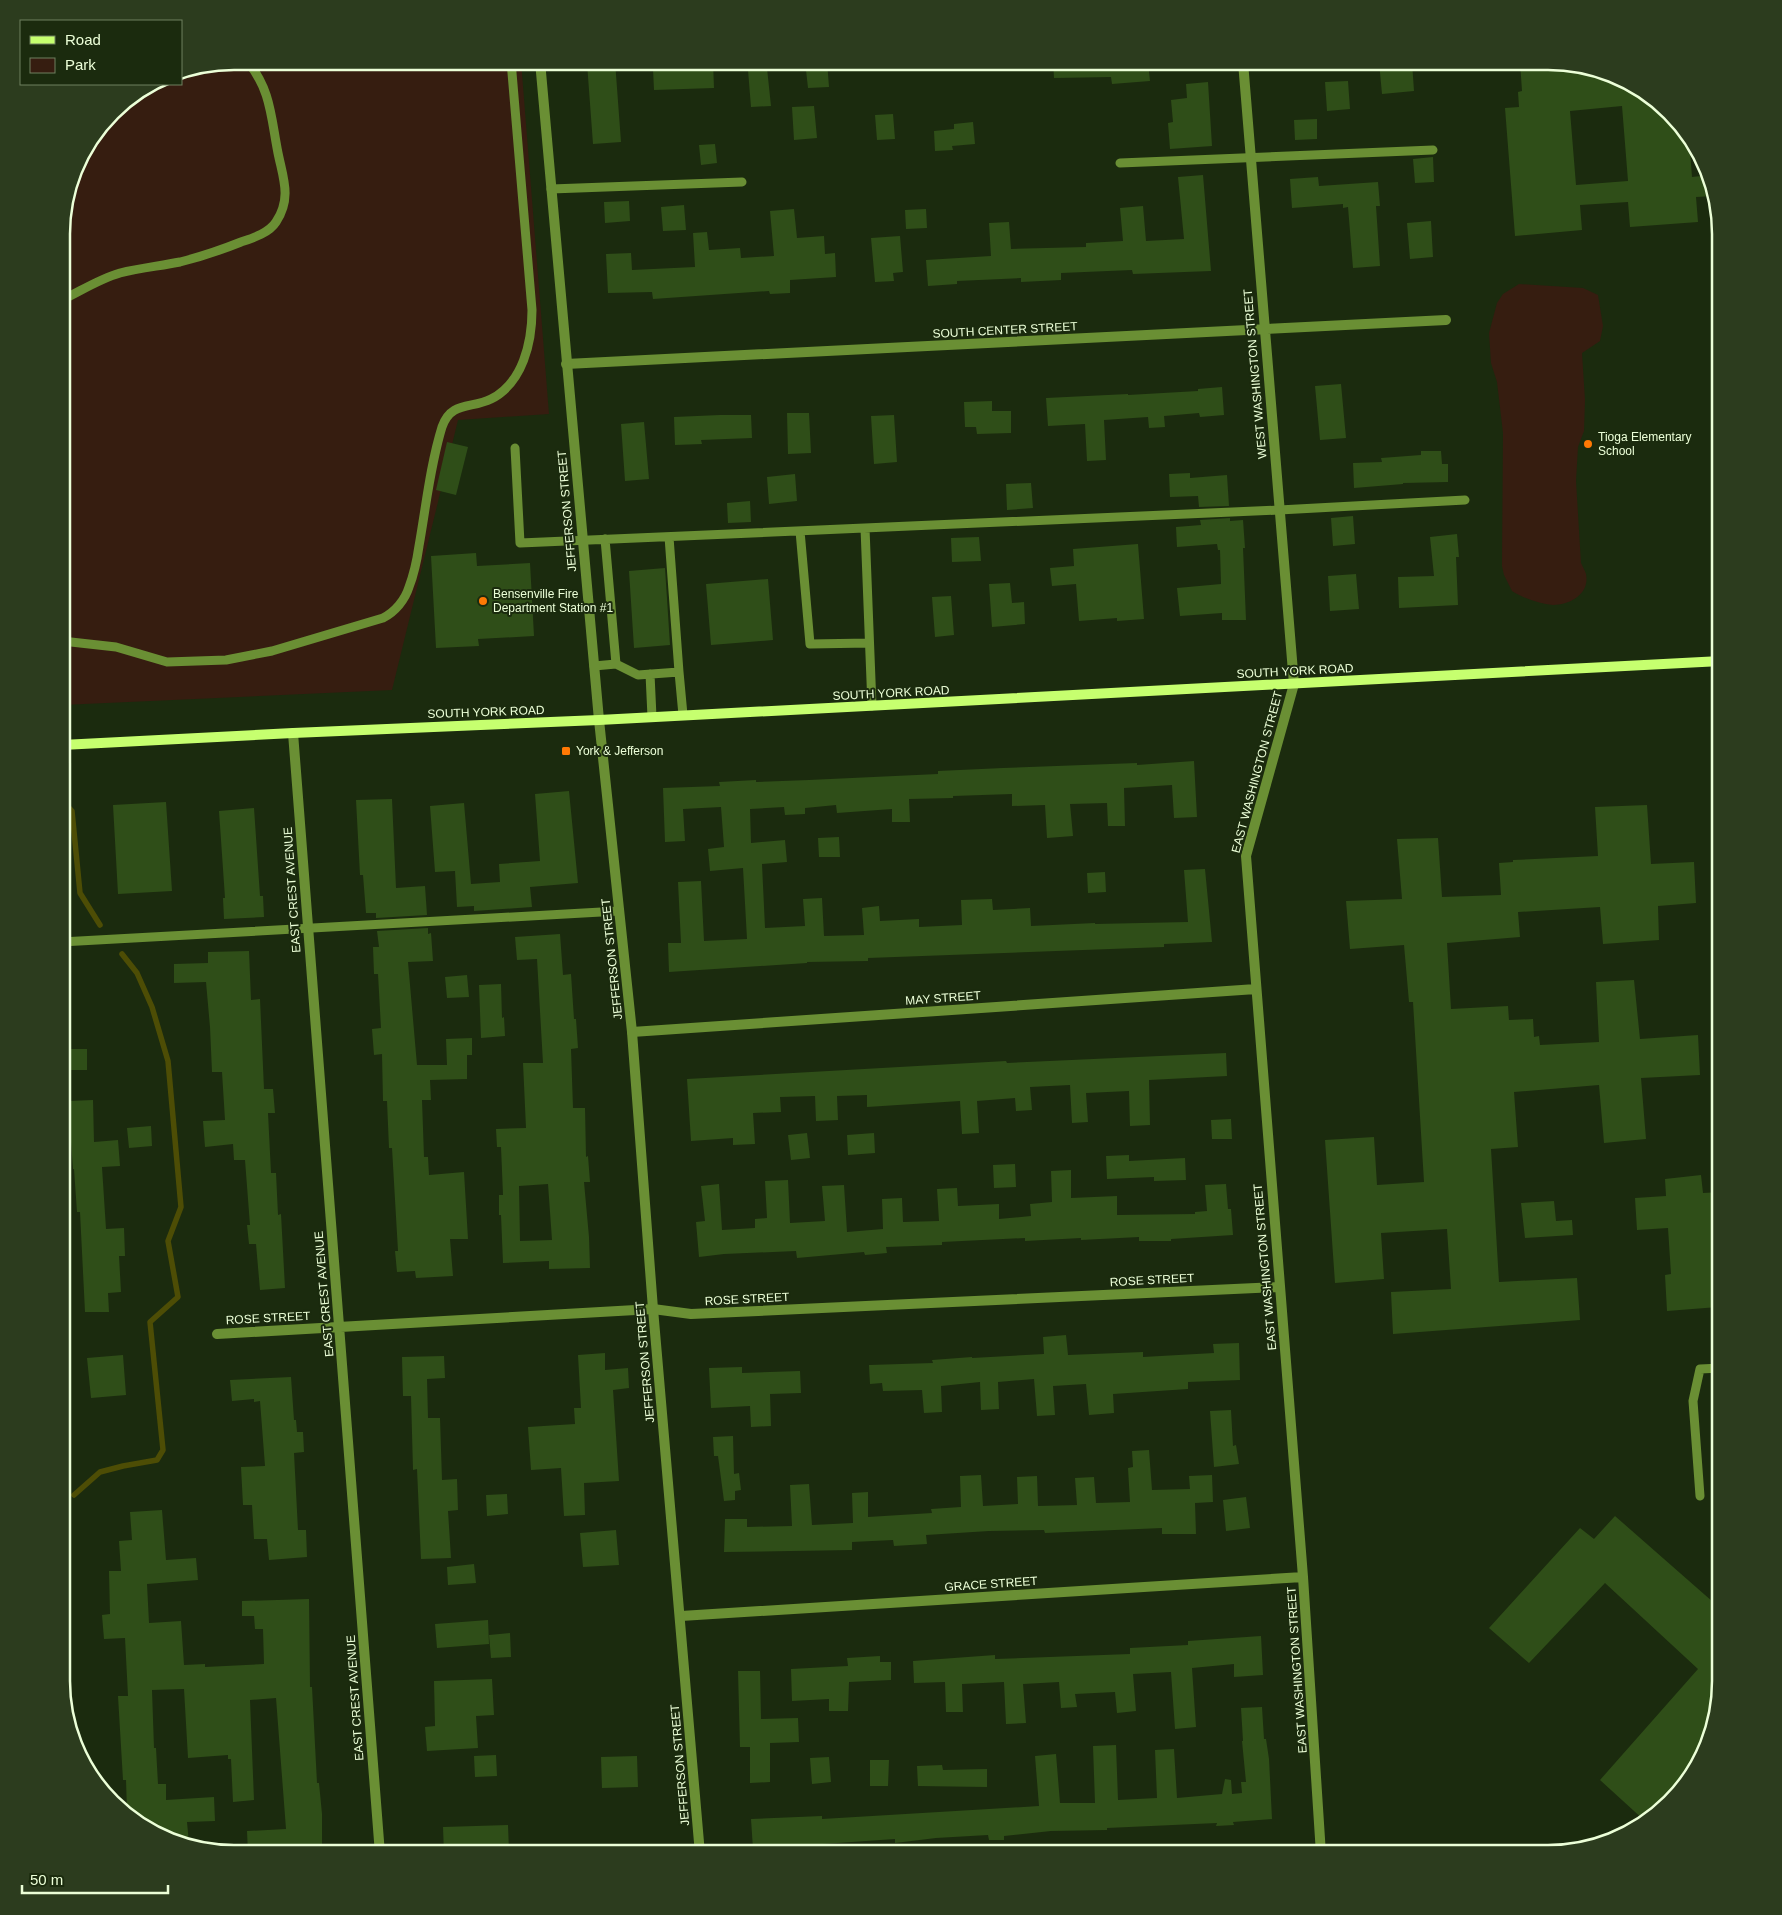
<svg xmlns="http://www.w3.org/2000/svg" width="1782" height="1915" font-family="Arial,sans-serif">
  <rect width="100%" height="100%" fill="#1b2b0e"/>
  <path fill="#361d10" d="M234,61H521L549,414L458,420L392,690L62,705V223L79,158L120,104L153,84H181V72Z
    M1519,284L1583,288L1598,295L1603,326L1600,341L1582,353L1585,400L1584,431L1578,447L1576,481L1581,563C1583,567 1585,571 1586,574C1590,594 1570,605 1553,605C1539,604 1523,598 1512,591L1504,575L1502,566L1503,433L1497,382L1491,363L1489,333L1497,303L1503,294Z"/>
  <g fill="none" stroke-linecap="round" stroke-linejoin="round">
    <path stroke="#4d4d05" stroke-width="5.5" d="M61,799L72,811L80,893L100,925
      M74,1495L100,1472L123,1466L157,1460L163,1450L150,1322L178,1297L168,1241L181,1207L168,1061L152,1007L137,973L122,954"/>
  </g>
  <path fill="#2f4e18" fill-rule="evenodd" d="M615,61L621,142L593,144L587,63Z
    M672,61H713L714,88L654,90L653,69L672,68Z
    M805,61H827L829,87L808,88Z
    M1053,61L1148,62L1150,81L1112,84L1111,77L1054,78Z
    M1379,62H1412L1414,91L1382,94Z
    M1520,62H1559L1625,79L1685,129L1689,137L1692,177L1710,175L1714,196L1696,197L1698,222L1630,227L1628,202L1580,205L1582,230L1515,236L1505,108L1519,107L1518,92L1522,91ZM1622,106L1628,181L1576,185L1570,111Z
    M767,68L771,106L751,107L748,70Z
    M1348,81L1350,109L1327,111L1325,82Z
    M1208,82L1212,146L1170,149L1168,123L1173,122L1171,100L1187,98L1186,84Z
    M814,106L817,138L794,140L792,107Z
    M893,114L895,139L877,140L875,115Z
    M1317,119V139L1295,140L1294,120Z
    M973,122L975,144L952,146L953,150L935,151L934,131L954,129V124Z
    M715,144L717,163L701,165L699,145Z
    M1433,157L1434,182L1415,183L1413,159Z
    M1203,175L1211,271L1133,274L1132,270L1061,273V280L1021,282V278L957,281V284L928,286L926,260L991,256L989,223L1009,222L1011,249L1086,247V243L1123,241L1120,208L1143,206L1146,241L1184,239L1178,177Z
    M1318,177L1319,186L1378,182L1380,206H1376L1380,266L1353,268L1348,207L1343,208V204L1292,208L1290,179Z
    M629,201L630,221L605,223L604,202Z
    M684,205L686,230L663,231L661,207Z
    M794,209L797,238L824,236L825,254L835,253L836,277L790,280V293L770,294L769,291L653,299L652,292L608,293L606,254L631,253L632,270L695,267L693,233L707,232L709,250L740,248L741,258L774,256L770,211Z
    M926,209L927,228L906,229L905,210Z
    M1431,221L1433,257L1410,259L1407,223Z
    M900,236L903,272L893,273L894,281L875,282L871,238Z
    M1341,384L1346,438L1320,440L1315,386Z
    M1222,387L1224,415L1200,417L1199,413L1164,416L1165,427L1149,428L1148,417L1104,420L1106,460L1087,461L1085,424L1048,426L1046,398L1128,394V395L1198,391V389Z
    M992,401V411H1011V433L977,434L976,427H965L964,402Z
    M787,413H809L811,453L788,454Z
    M720,415H751L752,438L701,440L702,444L675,445L674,417Z
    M894,415L897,462L874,464L871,416Z
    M644,422L649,479L625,481L621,424Z
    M447,442L468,447L456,495L436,490Z
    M1421,451H1441L1442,464H1448V482L1403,483V484L1354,488L1353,463L1382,462L1381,458L1421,455Z
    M1190,473V478L1227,475L1229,506L1199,507L1198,496L1170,497L1169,474Z
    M795,474L797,501L769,504L767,477Z
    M1031,483L1033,508L1007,510L1006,484Z
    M750,501L751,522L728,523L727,503Z
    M1353,516L1355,544L1333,546L1331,518Z
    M1230,518V521L1243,520L1245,548H1243L1246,620H1222V613L1180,616L1177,588L1221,584L1220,550H1218L1217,544L1177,547L1176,527L1201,525L1200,520Z
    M1457,534L1459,557H1456L1458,605L1399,608L1398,577L1434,576L1430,537Z
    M979,537L981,561L952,562L951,538Z
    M1138,544L1144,619L1117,621V618L1079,621L1076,584L1052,586L1050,568L1074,566L1073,549Z
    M476,553L477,566L530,563L534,636L478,639L479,646L436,648L431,556Z
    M665,568L670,645L634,648L629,571Z
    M1356,574L1359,609L1330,611L1328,576Z
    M768,579L773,640L711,645L706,584Z
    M1010,583L1012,603L1024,602L1025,624L992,627L989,584Z
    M951,596L954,635L935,637L932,597Z
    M1194,761L1197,817L1174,818L1172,785L1124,788L1125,826H1108L1107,803L1070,804L1073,836L1047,838L1045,805L1012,806V794L953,796V798L909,799L910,822H892V809L837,813L836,805L805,808V814L785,815L784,807L750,809L751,843L785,840L787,862L762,864L765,928L805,926L803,899L822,898L824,936L864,935L862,908L879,906L880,921L919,919V927L962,925L961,900L992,899L993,910L1030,908L1031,926L1095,923V924L1188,922L1184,870L1205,869L1212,942L1164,944V947L868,958V961L807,962V963L669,972L668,943H681L678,882L701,881L704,941L747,939L743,868L710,871L708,849L724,847L721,807L683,809L685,841L665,842L663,788L720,786L719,782L756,780V782L809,780L938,774V771L1003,768L1137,763V765Z
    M569,791L578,883L530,887L532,907L474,911V906L457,907L455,871L435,872L430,806L464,803L471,884L500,882L499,864L540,861L535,794Z
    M392,799L396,888L425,886L427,915L376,918V913H366L363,875H360L356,800Z
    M166,802L172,891L118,894L113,805Z
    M1647,805L1651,864L1694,862L1696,903L1658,906L1659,940L1603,944L1600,907L1518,912L1520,937L1447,943L1451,1009L1508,1006L1509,1020L1533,1019L1534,1037L1539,1036L1540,1045L1599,1042L1596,982L1634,980L1640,1039L1698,1035L1700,1075L1641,1078L1646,1139L1604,1143L1599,1085L1514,1092L1518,1147L1491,1149L1499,1282L1577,1278L1580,1320L1393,1334L1391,1292L1451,1289L1447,1229L1381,1233L1384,1279L1335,1283L1325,1140L1374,1137L1377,1185L1424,1182L1413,1002H1409L1404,945L1350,949L1346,901L1402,899L1397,839L1438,838L1442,897L1501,895L1499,863L1513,862V860L1598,856L1595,807Z
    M254,808L260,896H263L264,917L224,919L223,898H225L219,811Z
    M839,837L840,857H819L818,838Z
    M1105,872L1106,892L1088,893L1087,873Z
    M428,928V934L431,933L433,961L408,962L417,1065H447L446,1039L472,1038V1055H467V1079L430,1080L431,1100H422L424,1157H428L429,1175L464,1172L468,1239H450L453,1276L416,1278L415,1271L397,1272L395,1251H398L392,1148H389L387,1101H383L382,1054L374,1055L372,1029L381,1028L378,974H374L373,947H379L377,931Z
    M560,934L563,975L571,974L574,1019H576L578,1048L571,1049L573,1108H585L586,1157L588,1156L590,1182H584L589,1237L590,1268L549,1269V1261L503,1263L501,1215H499V1195H503L501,1147H497L496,1129L526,1128L523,1063H543L537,959L517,960L515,937ZM548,1184L552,1240L520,1241L519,1186Z
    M249,951L251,1000L260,999L264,1089H273L275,1113H268L271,1173H276L278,1215L281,1214L285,1288L260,1290L256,1244H249L247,1225H250L245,1160H234L233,1144L205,1147L203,1121L225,1120L222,1072H212L210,1027L206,982L174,983V964L208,963V952Z
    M467,975L469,997L447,998L445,977Z
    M501,984L502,1018L504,1017L505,1036L481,1038L479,985Z
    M66,1049H87V1070H66Z
    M1226,1053L1227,1076L1149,1080L1150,1125L1130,1126L1129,1091L1086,1093L1088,1122L1072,1123L1070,1085L1030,1087L1032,1110L1016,1111L1015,1098L977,1101L979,1133L962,1134L960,1101L867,1107V1095L837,1096L838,1120L816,1121L815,1096L780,1097L781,1112L753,1113L755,1144L733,1145V1138L691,1141L687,1079L1006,1061L1007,1063Z
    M93,1100L94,1142L118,1140L120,1166L102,1167L106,1229L124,1228L125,1256H119L121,1292L108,1293L109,1312H85L80,1212H77L74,1169H73L70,1129L69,1101Z
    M1231,1119L1232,1139H1212L1211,1120Z
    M151,1126L152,1146L129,1148L127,1128Z
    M807,1133L810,1158L791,1160L788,1135Z
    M874,1133L875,1153L848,1155L847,1135Z
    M1129,1155V1161L1185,1158L1186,1180L1154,1181V1177L1107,1179L1106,1156Z
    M1015,1164L1016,1187L994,1188L993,1165Z
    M1071,1170V1198L1117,1196V1215L1195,1214V1212L1207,1211L1205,1185L1226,1184L1228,1209H1231L1233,1235L1171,1239V1241H1139V1237L1081,1240V1238L1025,1241V1238L942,1242V1245L886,1247L887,1253L865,1255L864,1252L797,1258L796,1251L724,1254L699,1257L696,1222L705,1221L701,1186L719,1184L722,1230L755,1228V1219L767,1218L765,1181L788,1180L790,1223L825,1221L822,1186L844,1185L847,1232L883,1229L882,1199L902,1198L903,1222L939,1221L937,1189L957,1188L958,1206L999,1204V1219L1031,1216L1030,1204L1052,1202L1051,1171Z
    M1701,1175L1703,1193L1721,1192V1224H1718L1720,1244H1714L1718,1307L1667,1311L1665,1275L1671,1274L1668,1228L1637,1230L1635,1198L1666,1196L1665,1179Z
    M1554,1201L1556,1221L1572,1220L1573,1235L1525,1238L1521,1203Z
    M1066,1335L1068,1355L1143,1352V1357L1214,1353L1213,1344L1239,1343L1240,1380L1188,1382V1389L1113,1394L1114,1413L1089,1415L1086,1384L1053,1386L1055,1415L1037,1416L1034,1379L998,1382L999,1409L981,1410L980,1382L941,1386L942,1412L924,1413L922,1390L883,1391L882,1383L870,1384L869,1365L933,1363L932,1360L972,1357V1358L1044,1354L1043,1337Z
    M605,1353V1370L628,1368L629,1388L613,1390L619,1481L584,1483L585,1515L564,1516L561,1468L531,1470L528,1427L575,1424L574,1408H581L578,1355Z
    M123,1355L126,1395L91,1398L87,1358Z
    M444,1356L445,1378L427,1379L428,1418H440L442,1480L457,1479L458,1510L448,1511L451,1558L421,1559L417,1469L413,1470L411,1396H403L402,1357Z
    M742,1367V1373L800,1371L801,1393L770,1394L771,1426L751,1427L750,1406L711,1408L709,1368Z
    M291,1377L294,1420H296L297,1432H303L304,1452L294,1453L298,1530H306L307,1557L269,1560L267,1539H254L252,1505H243L241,1467L265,1466L260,1401L254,1402V1399L232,1401L230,1380Z
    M1231,1410L1233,1446L1236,1445L1239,1464L1214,1467L1210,1411Z
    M733,1436L734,1474L739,1473L741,1490L735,1491V1500L724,1501L718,1456H714L713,1437Z
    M1149,1450L1152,1490L1190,1489L1189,1476L1212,1475L1213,1502L1195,1503L1196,1534H1162V1528L1045,1533L1044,1530L989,1531L926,1535L927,1544L894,1546L893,1540L852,1542V1550L724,1552L725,1519H747V1527L792,1526L790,1485L809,1484L812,1525L853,1523L852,1493L868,1492V1517L932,1513L931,1509L961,1507L960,1476L981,1475L983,1506L1018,1504L1017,1477L1037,1476L1038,1506L1077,1505L1075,1478L1094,1477L1096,1503L1130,1502L1128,1468L1133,1467L1132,1451Z
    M507,1494L508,1514L487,1516L486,1495Z
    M1246,1497L1250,1528L1226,1531L1223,1500Z
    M162,1510L166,1560L196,1558L198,1580L147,1584L149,1623L181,1621L184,1665L205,1664V1667L264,1664L263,1629H255L254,1616H242V1601L309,1599L310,1687H312L317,1783H319L322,1814V1854H248L247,1831L286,1829L276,1698L250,1700L254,1800L233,1802L231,1759H228V1755L188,1758L184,1689L152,1690L154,1748H156L158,1784H166V1800L214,1797L215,1821L187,1822L189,1843L158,1836L127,1811L126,1780H123L118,1696H128L125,1638L104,1639L102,1615L110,1614L109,1571H121L119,1541L132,1540L130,1512Z
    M1615,1516L1721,1609V1681L1703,1757L1645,1821L1600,1780L1698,1669L1605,1583L1529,1663L1489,1628L1580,1528L1594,1539Z
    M616,1530L619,1565L583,1567L580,1533Z
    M474,1564L476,1583L448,1585L447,1567Z
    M488,1620L489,1644L437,1648L435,1624Z
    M510,1633L511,1657L491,1658L489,1635Z
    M1261,1636L1263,1675L1234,1677V1664L1192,1668L1196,1727L1175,1729L1171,1672L1133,1674L1136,1711L1117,1713L1115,1692L1075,1694L1077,1707L1061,1708L1059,1682L1023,1684L1026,1723L1006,1724L1004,1682L962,1684L963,1712H946L945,1682L914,1683L913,1661L995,1655V1659L1130,1654V1648L1188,1645V1641Z
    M880,1656V1662H891V1680L849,1682L848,1711H829V1699L792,1701L791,1669L848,1666L847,1658Z
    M738,1671H760L761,1719L798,1718L799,1742L770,1743V1782L750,1783V1747H740Z
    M492,1679L494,1715L476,1716L478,1748L427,1751L425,1727L435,1726L434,1681Z
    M1262,1707L1264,1739H1266L1269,1759L1272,1819L1233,1822L1234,1825L1216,1826L1217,1823L1107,1828V1830L1051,1831L1004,1836V1840H989L988,1835L936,1838L895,1843V1839L753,1849L751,1819L822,1816V1819L1039,1806L1035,1756L1056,1754L1060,1803H1095L1093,1746L1116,1745L1118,1800L1157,1798L1155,1750L1174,1749L1177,1798L1222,1794L1225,1779L1231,1780L1232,1794L1242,1793L1241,1782H1246L1242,1741H1243L1241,1708Z
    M496,1755L497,1776L475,1777L474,1756Z
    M637,1756L638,1787L602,1788L601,1757Z
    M829,1757L831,1782L812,1784L810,1758Z
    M870,1760H889L888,1786H870Z
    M942,1765L943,1770L987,1769V1787L918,1786L917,1766Z
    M508,1825L509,1851L444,1854L443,1827Z"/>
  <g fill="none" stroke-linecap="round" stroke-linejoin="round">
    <path stroke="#6a8f34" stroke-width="9" d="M1120,163L1433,150
      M551,189L742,182
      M62,300C81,291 99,279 120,273C140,268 160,266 180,262C200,257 221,250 241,242C253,238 269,233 276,222C292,198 283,178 278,153C271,118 271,89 247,61
      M515,448L520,543L1279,510L1465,500
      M865,528L872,706
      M800,531L810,644L869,643
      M605,539L616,664L638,675L679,672L669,537
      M62,641L116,647L167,662L226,660L272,651L383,618C395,612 405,600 409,587C414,574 417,560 419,546C426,507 430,466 442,427C451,401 471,409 491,399C523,383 532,342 532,310L511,61
      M594,666L616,664
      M679,672L683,715
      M650,674L652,717
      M61,942L619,911
      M1700,1496L1693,1401L1700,1369L1721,1368"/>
    <path stroke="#6a8f34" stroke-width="10" d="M1243,62L1294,684L1246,856L1303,1577L1321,1854
      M566,364L1446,320
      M293,733L380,1854
      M632,1032L1256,989
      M217,1334L653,1309L691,1314L1279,1287
      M681,1616L1303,1577"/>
    <path stroke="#6a8f34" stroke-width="10" d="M540,61L599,720L632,1032L653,1309L700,1854"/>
    <path stroke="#c6ff6f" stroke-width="10" d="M62,745L293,733L599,720L1721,661"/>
  </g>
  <g fill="#ff7904" stroke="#1b2b0e" stroke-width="2">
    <circle cx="1588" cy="444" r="5"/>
    <circle cx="483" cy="601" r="5"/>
    <rect x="561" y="746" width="10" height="10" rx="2.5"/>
  </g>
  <g text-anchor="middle" stroke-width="4" stroke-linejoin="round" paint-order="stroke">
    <g font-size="12" fill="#ecffd8" stroke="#1b2b0e">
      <text transform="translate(1005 330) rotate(-3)" y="4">SOUTH CENTER STREET</text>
      <text transform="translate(1255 374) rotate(-95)" y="4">WEST WASHINGTON STREET</text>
      <text transform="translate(567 511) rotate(-95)" y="4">JEFFERSON STREET</text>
      <text transform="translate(1295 671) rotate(-3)" y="4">SOUTH YORK ROAD</text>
      <text transform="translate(891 693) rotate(-3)" y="4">SOUTH YORK ROAD</text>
      <text transform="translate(486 712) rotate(-2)" y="4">SOUTH YORK ROAD</text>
      <text transform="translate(1257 772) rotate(-75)" y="4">EAST WASHINGTON STREET</text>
      <text transform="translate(292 890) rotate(-94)" y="4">EAST CREST AVENUE</text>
      <text transform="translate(612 959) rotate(-96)" y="4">JEFFERSON STREET</text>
      <text transform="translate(943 998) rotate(-4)" y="4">MAY STREET</text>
      <text transform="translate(1265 1267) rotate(-95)" y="4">EAST WASHINGTON STREET</text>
      <text transform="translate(1152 1280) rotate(-3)" y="4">ROSE STREET</text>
      <text transform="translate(324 1294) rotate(-95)" y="4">EAST CREST AVENUE</text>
      <text transform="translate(747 1299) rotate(-3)" y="4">ROSE STREET</text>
      <text transform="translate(268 1318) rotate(-3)" y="4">ROSE STREET</text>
      <text transform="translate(645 1362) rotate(-95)" y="4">JEFFERSON STREET</text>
      <text transform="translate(991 1584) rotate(-4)" y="4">GRACE STREET</text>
      <text transform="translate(1297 1670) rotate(-94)" y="4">EAST WASHINGTON STREET</text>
      <text transform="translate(355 1698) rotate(-94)" y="4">EAST CREST AVENUE</text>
      <text transform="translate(680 1765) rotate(-95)" y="4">JEFFERSON STREET</text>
    </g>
    <g font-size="12" fill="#ecffd8" stroke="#1b2b0e" text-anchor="start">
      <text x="1598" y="441">Tioga Elementary<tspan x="1598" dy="14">School</tspan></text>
      <text x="493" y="598">Bensenville Fire<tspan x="493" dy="14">Department Station #1</tspan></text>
      <text x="576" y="755">York &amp; Jefferson</text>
    </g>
  </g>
  <path d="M0 0H1782V1915H0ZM234 70H1548A164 164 0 0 1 1712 234V1681A164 164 0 0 1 1548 1845H234A164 164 0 0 1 70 1681V234A164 164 0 0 1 234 70Z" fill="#2c3c1e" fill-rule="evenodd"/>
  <path fill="none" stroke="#ecffd8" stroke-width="2.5" d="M234 70H1548A164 164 0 0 1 1712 234V1681A164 164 0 0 1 1548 1845H234A164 164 0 0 1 70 1681V234A164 164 0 0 1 234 70Z"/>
  <rect x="20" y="20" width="162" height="65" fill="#1b2b0e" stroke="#6f805f"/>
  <rect x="30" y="36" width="25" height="8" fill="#c6ff6f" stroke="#6f805f"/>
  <text x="65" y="45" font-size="15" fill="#ecffd8">Road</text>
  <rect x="30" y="58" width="25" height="15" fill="#361d10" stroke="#6f805f"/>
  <text x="65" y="70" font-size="15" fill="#ecffd8">Park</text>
  <path d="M22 1885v8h146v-8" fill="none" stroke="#ecffd8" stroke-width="2.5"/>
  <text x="30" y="1885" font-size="15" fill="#ecffd8" stroke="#1b2b0e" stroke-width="4" paint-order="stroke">50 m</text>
</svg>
